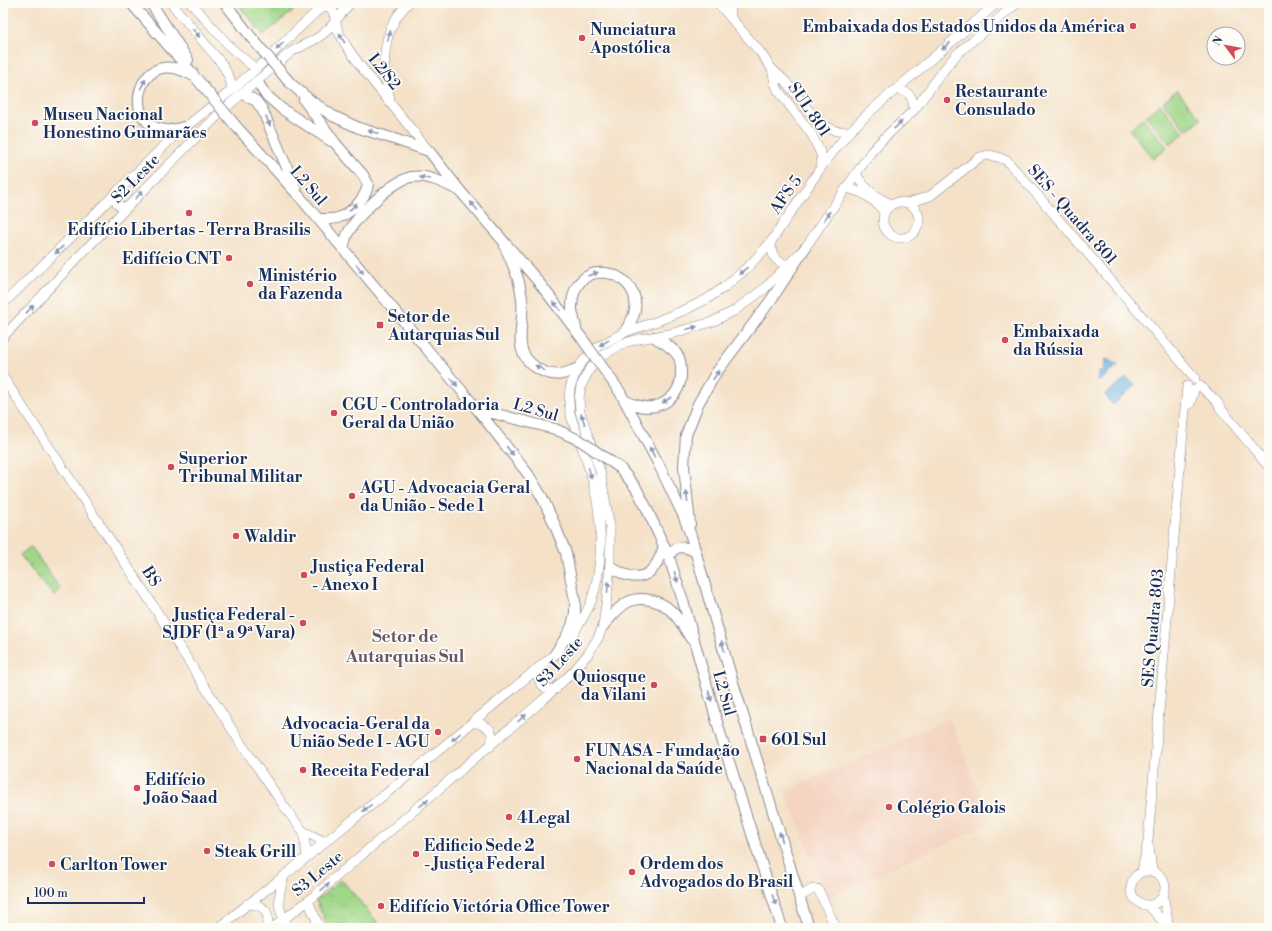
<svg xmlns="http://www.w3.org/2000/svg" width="1272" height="931" font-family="'Libre Bodoni',serif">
  <defs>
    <pattern id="grass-tufts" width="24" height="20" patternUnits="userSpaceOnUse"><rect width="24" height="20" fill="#a1d789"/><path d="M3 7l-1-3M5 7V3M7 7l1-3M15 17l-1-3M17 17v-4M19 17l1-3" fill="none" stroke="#8ab979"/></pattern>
    <pattern id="park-crowns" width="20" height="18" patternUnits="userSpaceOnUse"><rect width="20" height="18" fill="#a1d789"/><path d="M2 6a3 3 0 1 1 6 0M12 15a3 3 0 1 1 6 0" fill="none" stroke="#8ab979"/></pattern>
    <pattern id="water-ripples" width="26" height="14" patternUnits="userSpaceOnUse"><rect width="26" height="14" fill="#63afdc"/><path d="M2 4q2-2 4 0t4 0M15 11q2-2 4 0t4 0" fill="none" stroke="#518fb6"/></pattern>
  </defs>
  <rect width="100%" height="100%" fill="#fdfcf7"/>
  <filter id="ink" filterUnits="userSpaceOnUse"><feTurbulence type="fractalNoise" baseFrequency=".025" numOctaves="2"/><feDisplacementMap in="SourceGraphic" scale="8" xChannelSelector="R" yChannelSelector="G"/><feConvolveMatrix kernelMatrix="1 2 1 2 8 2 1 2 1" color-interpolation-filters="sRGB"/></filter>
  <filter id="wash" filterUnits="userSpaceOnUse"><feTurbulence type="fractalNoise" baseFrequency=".012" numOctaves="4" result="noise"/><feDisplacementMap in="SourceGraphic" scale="16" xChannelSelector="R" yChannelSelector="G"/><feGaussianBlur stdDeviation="0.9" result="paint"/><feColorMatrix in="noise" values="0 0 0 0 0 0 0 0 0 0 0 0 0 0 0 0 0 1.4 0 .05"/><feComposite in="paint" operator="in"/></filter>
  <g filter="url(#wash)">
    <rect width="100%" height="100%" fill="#f4e1c7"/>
    <path fill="#f4d3c0" d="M949,718L992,823L828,897L785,791Z"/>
    <path fill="url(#grass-tufts)" stroke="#5e8374" d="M30,547L32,548L60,589L59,592L54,596L20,555Z
      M341,879L382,928H329L316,901Z"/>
    <path fill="url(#park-crowns)" stroke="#5e8374" d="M237,3H303L263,35Z"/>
    <path fill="#a1d789" stroke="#5e8374" d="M1177,90L1201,119L1187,131L1163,102Z
      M1160,104L1184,133L1170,144L1146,116Z
      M1143,118L1167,147L1153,159L1130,130Z"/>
    <path fill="url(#water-ripples)" stroke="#3f6f9d" d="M1106,359L1118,365L1100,381L1097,380L1098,372L1103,370Z
      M1127,377L1135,386L1113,405L1105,395Z"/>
  </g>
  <g filter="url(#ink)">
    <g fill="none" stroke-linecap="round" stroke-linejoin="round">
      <defs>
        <path id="secondary" d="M171,3L222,64L230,79L232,90
          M191,3L231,48L256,69
          M718,3L760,52L772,69L786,82L813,116L823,125L836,131L849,132
          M730,3L731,18
          M327,5L333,11L338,31L347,47L362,68L429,151
          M772,69L775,83L778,90L812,135L821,154L822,166
          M897,89C910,92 913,97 914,110
          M390,99C383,73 381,44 395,20C398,14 404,8 408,3
          M856,174C865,189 876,198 892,204
          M846,188C863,191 874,199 884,212
          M117,193V203L121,207L126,208
          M883 220a18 18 0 1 1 36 0a18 18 0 1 1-36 0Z
          M908,203L930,196L980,157L988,155L998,157L1007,161L1040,198L1195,378
          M770,243C773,257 774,261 788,265
          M3,304L173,137L232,90L256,69L316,12L331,3
          M3,337L87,248L224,109L291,52L319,37L329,29L350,3
          M3,377L145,593L242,745L291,816L303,831L325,842
          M1199,385L1213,398L1218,403L1220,408L1269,467
          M1190,404L1194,390
          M570,639C577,627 586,615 591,602C603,567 603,527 595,491C590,465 578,438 570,413L569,400L570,388L577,369L584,360L599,346L625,332L655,322L687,309L707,299L726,286L750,265L770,243L822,166L849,132L873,109L997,3
          M539,667C536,679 541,691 556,689
          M473,722C489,725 496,731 490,747
          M303,831L307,857
          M1149,847L1152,871
          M1131 888a17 17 0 1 1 34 0a17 17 0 1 1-34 0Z
          M1142,871L1148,840L1187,386
          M284,876C277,899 277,907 287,928
          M1163,895L1169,927
          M799,897L813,889H818L836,928
          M308,901L320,928
          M247,904C263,904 272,912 266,928
          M1148,905L1168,927
          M218,928L284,876L325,842L398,784L560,650
          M272,928L308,901L543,700L574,671L588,654L598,638L603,626L607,596L610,566V527L600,471L580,412L579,398L581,386L589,370L603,355L624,343L639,339L670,334L712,322L734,311L764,289L805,248L871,152L883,139L914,110L946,67L957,54L1017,3"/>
        <path id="primary" d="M131,3L193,74
          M151,3L188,60
          M225,3L251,37
          M257,81L265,94L282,109L331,141
          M290,83L311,101L333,116L359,128L391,138L429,151L461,192L537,280L581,337
          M243,94L256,101L262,109L296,189
          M304,100L336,144L363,175L368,184C367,197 352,212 340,217C334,220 325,219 318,219
          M235,125L299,196L477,409L528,474L542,497L554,523L566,553L575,601V613L572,626L566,637L555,654
          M185,127C179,128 172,131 166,130C124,126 134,61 174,68C181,69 188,73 194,76
          M505,247C513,264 520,280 522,299C524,314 519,330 521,345C523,363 545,377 562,374C567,373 572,370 577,369
          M343,248C345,242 346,236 349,231C359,214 391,182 411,177C427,174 444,183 458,190
          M576,328C575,322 573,316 572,310C570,253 641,268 635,310C634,318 628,325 625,332
          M620,392L658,463L684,517L691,536L731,676L809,928
          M624,400C628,402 632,404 636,405C659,413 683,396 681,371C681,366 681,360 678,356C673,347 662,342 654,337
          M477,409L555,429
          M620,468L636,488L646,507L669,557L683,601L723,743L782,928
          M690,524L684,466L686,435L698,404L716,373L771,300L805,248
          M669,557C674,544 685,546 696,552
          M610,566C638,587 656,576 664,545
          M603,626C611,617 617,608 628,602C640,596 659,600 669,609C678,616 685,629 691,639"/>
      </defs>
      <use href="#secondary" stroke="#888892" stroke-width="10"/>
      <use href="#primary" stroke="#888892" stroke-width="12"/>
      <use href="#secondary" stroke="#fff" stroke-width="9"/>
      <use href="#primary" stroke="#fff" stroke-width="10"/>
      <defs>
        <path id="primary-bridge" d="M251,37L290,83
          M197,79L235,125
          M581,337L620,392
          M555,429L581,441L620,468"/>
      </defs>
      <use href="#primary-bridge" stroke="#888892" stroke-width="12" stroke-linecap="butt"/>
      <use href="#primary-bridge" stroke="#fff" stroke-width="10"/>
    </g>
    <defs><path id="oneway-solid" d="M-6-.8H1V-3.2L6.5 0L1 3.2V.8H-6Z"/></defs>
    <g fill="#8d97ae">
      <use href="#oneway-solid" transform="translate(196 33) rotate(50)"/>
      <use href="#oneway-solid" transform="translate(389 36) rotate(-73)"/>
      <use href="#oneway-solid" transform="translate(342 38) rotate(-119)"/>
      <use href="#oneway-solid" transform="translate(280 46) rotate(137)"/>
      <use href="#oneway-solid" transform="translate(946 46) rotate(140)"/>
      <use href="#oneway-solid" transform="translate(143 84) rotate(-62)"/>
      <use href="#oneway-solid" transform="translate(268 121) rotate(67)"/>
      <use href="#oneway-solid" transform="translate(898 125) rotate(-43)"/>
      <use href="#oneway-solid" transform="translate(373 132) rotate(-164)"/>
      <use href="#oneway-solid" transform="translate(425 178) rotate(-172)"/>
      <use href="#oneway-solid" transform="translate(139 195) rotate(-46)"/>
      <use href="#oneway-solid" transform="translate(474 206) rotate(-131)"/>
      <use href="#oneway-solid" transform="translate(353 207) rotate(-44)"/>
      <use href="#oneway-solid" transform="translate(827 216) rotate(-56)"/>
      <use href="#oneway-solid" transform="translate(59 250) rotate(136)"/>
      <use href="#oneway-solid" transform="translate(360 269) rotate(51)"/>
      <use href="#oneway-solid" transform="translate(743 271) rotate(139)"/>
      <use href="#oneway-solid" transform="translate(593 274) rotate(-19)"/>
      <use href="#oneway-solid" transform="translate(557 306) rotate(-128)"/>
      <use href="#oneway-solid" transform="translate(30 309) rotate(-47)"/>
      <use href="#oneway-solid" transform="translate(692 328) rotate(-15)"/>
      <use href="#oneway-solid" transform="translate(604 343) rotate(149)"/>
      <use href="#oneway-solid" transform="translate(540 368) rotate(-151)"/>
      <use href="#oneway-solid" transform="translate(716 375) rotate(-57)"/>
      <use href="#oneway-solid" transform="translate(454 382) rotate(50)"/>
      <use href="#oneway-solid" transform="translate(667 400) rotate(147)"/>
      <use href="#oneway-solid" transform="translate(583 419) rotate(-109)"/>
      <use href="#oneway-solid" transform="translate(510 451) rotate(52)"/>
      <use href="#oneway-solid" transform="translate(652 452) rotate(-118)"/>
      <use href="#oneway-solid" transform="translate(590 473) rotate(73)"/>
      <use href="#oneway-solid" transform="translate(687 497) rotate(-96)"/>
      <use href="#oneway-solid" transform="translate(676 577) rotate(72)"/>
      <use href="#oneway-solid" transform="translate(608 587) rotate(-84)"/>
      <use href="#oneway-solid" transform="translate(723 646) rotate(-106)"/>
      <use href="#oneway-solid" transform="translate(710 696) rotate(74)"/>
      <use href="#oneway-solid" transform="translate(522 718) rotate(-41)"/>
      <use href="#oneway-solid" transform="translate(456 737) rotate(141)"/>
      <use href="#oneway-solid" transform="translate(424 803) rotate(-40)"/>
      <use href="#oneway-solid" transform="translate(367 808) rotate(142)"/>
      <use href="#oneway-solid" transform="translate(781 837) rotate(-107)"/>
      <use href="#oneway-solid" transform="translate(325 887) rotate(-40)"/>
      <use href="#oneway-solid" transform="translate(774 900) rotate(72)"/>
    </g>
  </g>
  <g fill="#d1495b" stroke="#fdfcf7" stroke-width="1.5">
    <circle cx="1133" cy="26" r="4"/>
    <circle cx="582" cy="38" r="4"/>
    <circle cx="947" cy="100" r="4"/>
    <circle cx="35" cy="123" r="4"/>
    <circle cx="189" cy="213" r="4"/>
    <circle cx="229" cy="258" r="4"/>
    <circle cx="250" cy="284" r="4"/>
    <rect x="376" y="321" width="8" height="8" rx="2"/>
    <circle cx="1005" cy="340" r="4"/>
    <circle cx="334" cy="413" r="4"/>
    <circle cx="171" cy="467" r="4"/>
    <circle cx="352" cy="496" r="4"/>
    <circle cx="236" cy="536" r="4"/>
    <circle cx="304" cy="575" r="4"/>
    <circle cx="303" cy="623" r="4"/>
    <circle cx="654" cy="685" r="4"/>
    <circle cx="438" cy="732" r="4"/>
    <rect x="759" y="735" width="8" height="8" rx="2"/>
    <circle cx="577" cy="759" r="4"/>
    <circle cx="303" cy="770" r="4"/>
    <circle cx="137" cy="788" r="4"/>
    <circle cx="889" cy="807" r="4"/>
    <circle cx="509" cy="817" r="4"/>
    <circle cx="207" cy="851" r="4"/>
    <circle cx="416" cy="854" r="4"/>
    <circle cx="52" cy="864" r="4"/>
    <circle cx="632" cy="872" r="4"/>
    <circle cx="381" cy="906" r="4"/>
  </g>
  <g text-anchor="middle" stroke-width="3.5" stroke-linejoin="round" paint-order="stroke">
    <g font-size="16" font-weight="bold" fill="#1b2f5e" stroke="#fdfcf7" text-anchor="start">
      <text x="1125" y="32" text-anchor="end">Embaixada dos Estados Unidos da América</text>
      <text x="590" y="35">Nunciatura<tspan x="590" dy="18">Apostólica</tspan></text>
      <text x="955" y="97">Restaurante<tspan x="955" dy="18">Consulado</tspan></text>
      <text x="43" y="120">Museu Nacional<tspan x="43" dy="18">Honestino Guimarães</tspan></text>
      <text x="189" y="235" text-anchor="middle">Edifício Libertas - Terra Brasilis</text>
      <text x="221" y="264" text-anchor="end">Edifício CNT</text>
      <text x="258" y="281">Ministério<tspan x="258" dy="18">da Fazenda</tspan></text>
      <text x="388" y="322">Setor de<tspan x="388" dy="18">Autarquias Sul</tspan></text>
      <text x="1013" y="337">Embaixada<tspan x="1013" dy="18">da Rússia</tspan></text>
      <text x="342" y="410">CGU - Controladoria<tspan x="342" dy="18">Geral da União</tspan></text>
      <text x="179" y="464">Superior<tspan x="179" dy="18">Tribunal Militar</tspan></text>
      <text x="360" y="493">AGU - Advocacia Geral<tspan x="360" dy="18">da União - Sede 1</tspan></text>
      <text x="244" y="542">Waldir</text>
      <text x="312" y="572">Justiça Federal<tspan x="312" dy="18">- Anexo I</tspan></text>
      <text x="295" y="620" text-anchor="end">Justiça Federal -<tspan x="295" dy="18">SJDF (1ª a 9ª Vara)</tspan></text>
      <text x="646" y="682" text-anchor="end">Quiosque<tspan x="646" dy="18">da Vilani</tspan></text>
      <text x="430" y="729" text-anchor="end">Advocacia-Geral da<tspan x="430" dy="18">União Sede I - AGU</tspan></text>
      <text x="771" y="745">601 Sul</text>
      <text x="585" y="756">FUNASA - Fundação<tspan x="585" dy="18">Nacional da Saúde</tspan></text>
      <text x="311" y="776">Receita Federal</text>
      <text x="145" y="785">Edifício<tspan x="145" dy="18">João Saad</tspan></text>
      <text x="897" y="813">Colégio Galois</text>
      <text x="517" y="823">4Legal</text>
      <text x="424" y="851">Edificio Sede 2<tspan x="424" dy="18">- Justiça Federal</tspan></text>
      <text x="215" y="857">Steak Grill</text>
      <text x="640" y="869">Ordem dos<tspan x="640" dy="18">Advogados do Brasil</tspan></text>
      <text x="60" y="870">Carlton Tower</text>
      <text x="389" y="912">Edifício Victória Office Tower</text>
    </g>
    <g font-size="16" fill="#1b2f5e" stroke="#fdfcf7">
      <text transform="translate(385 71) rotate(51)" y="6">L2/S2</text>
      <text transform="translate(810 109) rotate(56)" y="6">SUL 801</text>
      <text transform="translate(135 178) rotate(-46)" y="6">S2 Leste</text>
      <text transform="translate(309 185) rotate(49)" y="6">L2 Sul</text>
      <text transform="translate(785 194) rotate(-55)" y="6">AFS 5</text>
      <text transform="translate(1073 214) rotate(49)" y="6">SES - Quadra 801</text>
      <text transform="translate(536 409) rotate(16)" y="6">L2 Sul</text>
      <text transform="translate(152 576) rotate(57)" y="6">BS</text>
      <text transform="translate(1152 628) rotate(-85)" y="6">SES Quadra 803</text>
      <text transform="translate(559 661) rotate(-48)" y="6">S3 Leste</text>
      <text transform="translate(725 693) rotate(74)" y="6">L2 Sul</text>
      <text transform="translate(317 873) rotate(-40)" y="6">S3 Leste</text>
    </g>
    <g font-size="17" font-weight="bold" fill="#645765" stroke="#fdfcf7">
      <text x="405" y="642">Setor de<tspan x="405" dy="20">Autarquias Sul</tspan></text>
    </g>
  </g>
  <rect width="1272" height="931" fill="none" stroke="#fdfcf7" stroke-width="16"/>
  <g transform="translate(1226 46) rotate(302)"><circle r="19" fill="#fdfcf7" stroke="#a3aaba"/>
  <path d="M0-3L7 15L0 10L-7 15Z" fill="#d1495b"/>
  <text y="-6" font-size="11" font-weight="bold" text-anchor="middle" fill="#1b2f5e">N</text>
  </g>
  <path d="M28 897v6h116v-6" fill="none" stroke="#1b2f5e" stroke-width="2"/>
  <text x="34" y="897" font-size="12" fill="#1b2f5e" stroke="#fdfcf7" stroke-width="3" paint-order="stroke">100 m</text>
</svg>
